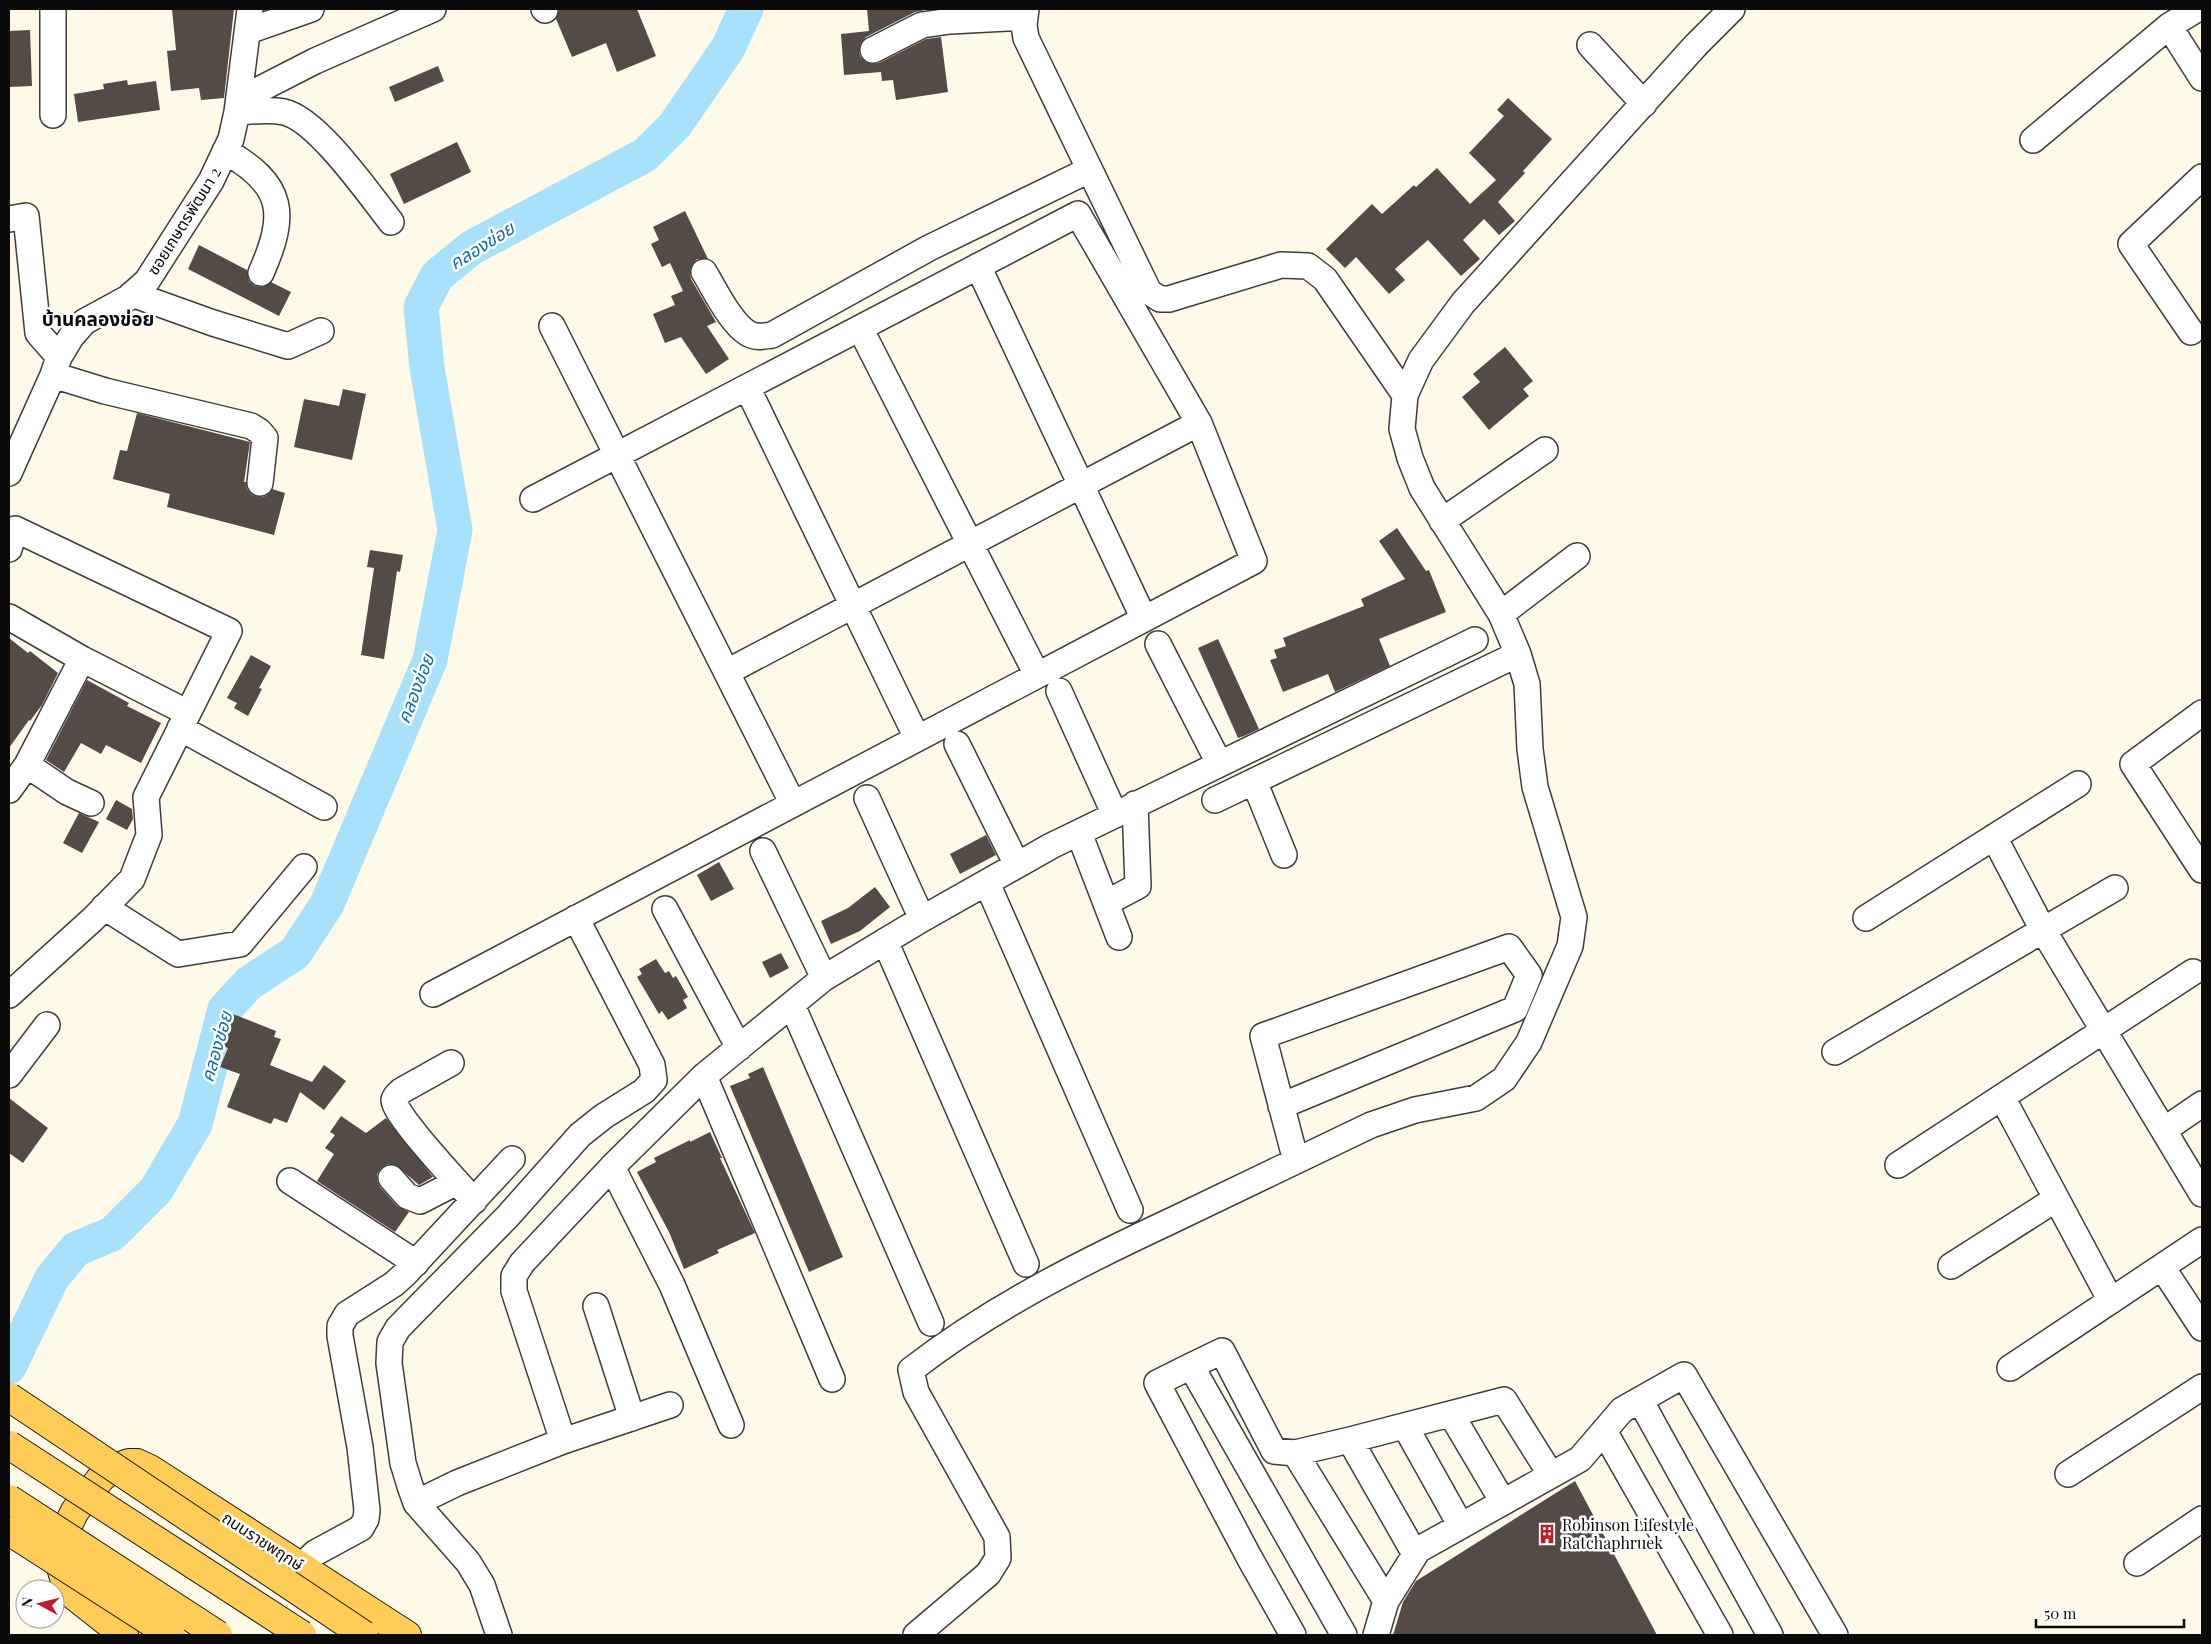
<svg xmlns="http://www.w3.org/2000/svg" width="2211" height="1644" font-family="'Playfair Display','Noto Sans Thai',serif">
  <rect width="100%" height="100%" fill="#fff9e8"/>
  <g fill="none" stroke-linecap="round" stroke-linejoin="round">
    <path stroke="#a8e1fb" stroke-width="35" d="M9,1367L52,1278L76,1249L112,1234L156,1190L195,1124L225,1009L249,983L295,953L327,904L430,660L455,530L427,368L421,307L437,276L471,248L645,155L675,125L728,48L746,9"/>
  </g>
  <path fill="#544b46" d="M172,9H234L224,98L201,100L199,88L171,91L167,51L176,50Z
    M559,9H637L656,56L617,72L606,43L572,57L556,19Z
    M867,9H930L915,12L866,37L861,43L859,50L860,56L866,62L873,64L879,63L926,39L941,37L948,92L896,100L893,80L882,81L881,72L844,75L841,34L869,31Z
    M30,30L32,86L9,87V31Z
    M438,66L444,81L395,102L389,87Z
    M127,80L128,85L156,81L160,110L78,122L74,94L104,89L103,84Z
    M1508,98L1552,139L1523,171L1525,173L1498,202L1515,221L1499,235L1484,219L1463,240L1480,259L1461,276L1428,240L1395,269L1405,280L1389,294L1356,257L1345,268L1326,249L1372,204L1382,214L1414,185L1416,187L1437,168L1470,204L1496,180L1469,153L1504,116L1497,110Z
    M457,142L471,172L404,204L390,174Z
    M685,211L708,259H697L692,265L690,272L691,279L716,322L707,326L729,359L706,374L681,337L665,343L653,314L675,305L671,296L683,291L670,263L662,267L651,244L659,240L653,227Z
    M199,245L247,270L249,281L255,286L263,287L271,282L291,292L279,316L188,269Z
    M1505,347L1533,381L1523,389L1529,396L1489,430L1462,397L1480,382L1473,374Z
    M343,389L366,394L352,460L294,447L304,399L339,406Z
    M137,413L250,442L244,482H246L247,489L252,495L259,497L266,496L272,489L285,493L274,535L167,507L170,494L113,479L120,450L127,451Z
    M1397,528L1426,571L1429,570L1446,612L1379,639L1390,666L1335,692L1328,674L1283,692L1270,660L1277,658L1274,650L1286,646L1283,638L1364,606L1361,599L1405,579L1379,541Z
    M370,550L403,555L400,572L397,571L384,659L361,655L374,568L367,567Z
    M9,638L28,653L30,651L58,673L42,705L30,721L29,720L9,748Z
    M1218,639L1259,729L1244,736L1238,738L1198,648Z
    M251,655L271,666L259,688L262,689L248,716L234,708L237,703L227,698Z
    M87,680L129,703L127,706L161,723L141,763L106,745L101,754L81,743L64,772L46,760Z
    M116,800L132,809L133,819L127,830L106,819Z
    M79,813L99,822L82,853L63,843Z
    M986,835L996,855L960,874L950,854Z
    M719,862L734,889L711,901L697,875Z
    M875,887L890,907L860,931L831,944L821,921L848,908Z
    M781,953L789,968L770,978L762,962Z
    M656,959L665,973L669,971L673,978L676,976L688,997L683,1000L687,1008L668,1020L662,1011L659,1014L637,977L642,974L639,969Z
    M233,1014L276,1031L274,1037L281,1039L270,1065L312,1082L324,1065L346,1081L324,1110L300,1092L287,1123L274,1118L271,1124L227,1107L240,1074L220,1067L228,1048L221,1045Z
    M763,1067L843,1257L809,1272L730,1086L750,1078L748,1074Z
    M9,1098L48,1128L23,1163L9,1153Z
    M341,1116L366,1133L386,1118L433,1177L419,1185L396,1165L388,1164L381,1168L377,1174V1181L380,1187L397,1206L409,1212L395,1232L317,1181L334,1154L325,1148L335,1135L330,1132Z
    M710,1132L722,1158H720L755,1233L717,1250L719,1253L684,1269L669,1232L637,1172L656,1162L654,1158L690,1140V1142Z
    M1575,1481L1657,1635H1393L1403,1602L1416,1581Z"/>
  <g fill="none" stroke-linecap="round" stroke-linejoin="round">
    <defs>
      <path id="minor" d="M53,9V115
        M544,9L545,10
        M1026,9L1024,25L1026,38L1149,292L1160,299H1169L1281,265L1308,266L1325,279L1405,395
        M2169,26L2202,78
        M248,31L311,9
        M1590,45L1644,104
        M873,50L922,25L950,21L1025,17
        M239,100L315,61L433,9
        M237,112C253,111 269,109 284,112C317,119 369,194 391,222
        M2033,140L2169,26L2197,9
        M225,151C285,185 287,214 261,273
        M9,219L26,216L38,333L59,357
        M978,266L1144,619
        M704,272C715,290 731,324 749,334C757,338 764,336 772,335L929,248L1089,170
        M132,294L213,323L288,346L321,331
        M552,326L793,804
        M860,328L1037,675
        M2191,332L2131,244L2202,177
        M53,375L105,391L251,426L259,431L265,438L260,483
        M747,387L917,738
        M9,473L53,375L59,357L71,337L84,322L128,298L147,281L211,181L231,139L237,112L250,9
        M1442,521L1545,450
        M9,549L15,529L229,631L146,797L149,835L132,879L93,919L9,995
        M1501,614L1577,556
        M9,617L82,659L27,765L9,790
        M1158,644L1219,763
        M82,659L188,713
        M727,672L1199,423
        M1059,691L1115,815
        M2202,713L2133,764L2202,870
        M180,728L324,807
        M957,744L1017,865
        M27,765L67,792L91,803
        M1254,781L1284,855
        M867,798L922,919
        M1215,800L1518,654
        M1079,833L1119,937
        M1994,837L2043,930L2202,1194
        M763,851L824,978
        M987,883L1130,1210
        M1106,903L1138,886L1135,804
        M104,907L178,954L240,944L304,867
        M665,909L739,1048
        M1866,918L2078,784
        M885,941L1026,1264
        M433,994L1254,561L1199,423L1078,214L533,499
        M792,1005L931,1323
        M1835,1052L2115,888
        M451,1063L401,1091C398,1094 395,1096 394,1100C393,1114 462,1187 474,1201
        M9,1075L47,1025
        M704,1076L832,1379
        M2002,1097L2111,1301
        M1281,1106L1515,1009L1529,975L1509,947L1263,1036L1296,1161
        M2164,1130L2202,1104
        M1898,1165L2193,972
        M612,1167L672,1285L731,1425
        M391,1178L407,1196L420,1201L457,1182
        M290,1181L416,1263
        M1951,1266L2056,1199
        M2162,1267L2202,1328
        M596,1306L632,1418
        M1191,1366L1222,1351L1274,1451L1295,1453L1386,1601
        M2010,1368L2202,1240
        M1640,1400L1770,1635
        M1451,1414L1503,1502
        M1405,1426L1461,1526
        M1604,1431L1720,1635
        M1350,1440L1415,1554
        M563,1441L670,1405
        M1295,1453L1350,1440L1504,1400L1551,1475
        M2068,1474L2202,1387
        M416,1503L457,1483L563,1441L514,1291V1276L522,1263L612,1167L704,1076L824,978L922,919L1051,846L1475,640
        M2137,1563L2202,1519
        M304,1569L310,1558L315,1553L361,1528L366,1519L367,1510L360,1447L340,1336V1326L347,1314L394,1284L405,1274L512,1159
        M499,1635L482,1585L468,1562L416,1503L410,1486L403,1463L389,1363L390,1342L398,1328L508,1216L580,1135L604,1116L644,1091L654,1080L652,1065L576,918
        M916,1635L988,1574L998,1558L997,1537L916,1392L911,1370C991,1308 1081,1263 1173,1220C1239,1188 1305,1157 1371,1125L1415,1110L1476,1098L1504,1079L1529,1042L1570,946L1574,917L1535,787L1530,749L1527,684L1518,654L1501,614L1422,488L1410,458L1402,429L1405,395L1421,360L1463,303L1696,45L1732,9
        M1293,1635L1249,1557L1157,1383L1191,1366L1344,1635
        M1376,1635L1386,1601L1418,1550L1580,1459L1622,1410L1684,1375L1835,1635"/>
      <path id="major" d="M124,1635L68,1591L59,1561L61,1539L75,1511L101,1478L111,1469L129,1463H137L150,1469L407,1635"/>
    </defs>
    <use href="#minor" stroke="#3d3d3d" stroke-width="28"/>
    <use href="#major" stroke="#1b1b1b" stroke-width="30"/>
    <use href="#minor" stroke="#fff" stroke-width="25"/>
    <use href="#major" stroke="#ffcc58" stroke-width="28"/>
    <defs>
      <path id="major-bridge" d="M9,1397L364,1635
        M9,1445L302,1635
        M9,1499L218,1635
        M9,1531L171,1635"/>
    </defs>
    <use href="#major-bridge" stroke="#1b1b1b" stroke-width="30" stroke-linecap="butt"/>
    <use href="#major-bridge" stroke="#ffcc58" stroke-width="28"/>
  </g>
  <defs>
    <symbol id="building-bare" viewBox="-9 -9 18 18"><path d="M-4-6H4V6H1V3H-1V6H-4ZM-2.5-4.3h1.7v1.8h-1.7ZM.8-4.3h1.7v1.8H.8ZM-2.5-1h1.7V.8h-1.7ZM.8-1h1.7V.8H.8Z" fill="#c31a2c" stroke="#fff" stroke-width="2.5" paint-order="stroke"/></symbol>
  </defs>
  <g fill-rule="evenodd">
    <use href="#building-bare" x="1533" y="1520" width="28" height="28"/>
  </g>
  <g text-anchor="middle" stroke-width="5" stroke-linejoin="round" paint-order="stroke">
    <g font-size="16" fill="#0a0a0a" stroke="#fff">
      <text transform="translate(184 221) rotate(-58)" y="6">ซอยเกษตรพัฒนา 2</text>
      <text transform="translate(263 1541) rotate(33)" y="6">ถนนราชพฤกษ์</text>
    </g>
    <g font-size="16" fill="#0a0a0a" stroke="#fff" text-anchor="start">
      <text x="1562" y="1531">Robinson Lifestyle<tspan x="1562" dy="18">Ratchaphruek</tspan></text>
    </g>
    <g font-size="18" font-style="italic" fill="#0c6ba4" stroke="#fff">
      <text transform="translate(482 246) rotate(-32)" y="6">คลองข่อย</text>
      <text transform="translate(416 689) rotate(-69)" y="6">คลองข่อย</text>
      <text transform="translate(217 1047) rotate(-74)" y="6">คลองข่อย</text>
    </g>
    <g font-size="19" font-weight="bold" fill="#0a0a0a" stroke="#fff">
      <text x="98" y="326">บ้านคลองข่อย</text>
    </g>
  </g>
  <rect width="2211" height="1644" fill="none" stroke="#0a0a0a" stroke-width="20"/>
  <g transform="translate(40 1604) rotate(277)"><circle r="24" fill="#ffffff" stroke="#9d9d9d"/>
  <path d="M0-4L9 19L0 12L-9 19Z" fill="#c31a2c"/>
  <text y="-8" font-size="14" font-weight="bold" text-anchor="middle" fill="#0a0a0a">N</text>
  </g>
  <path d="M2036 1619v8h148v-8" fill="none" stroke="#0a0a0a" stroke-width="2.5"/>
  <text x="2044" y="1619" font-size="15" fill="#0a0a0a" stroke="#ffffff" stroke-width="4" paint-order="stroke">50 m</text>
</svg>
